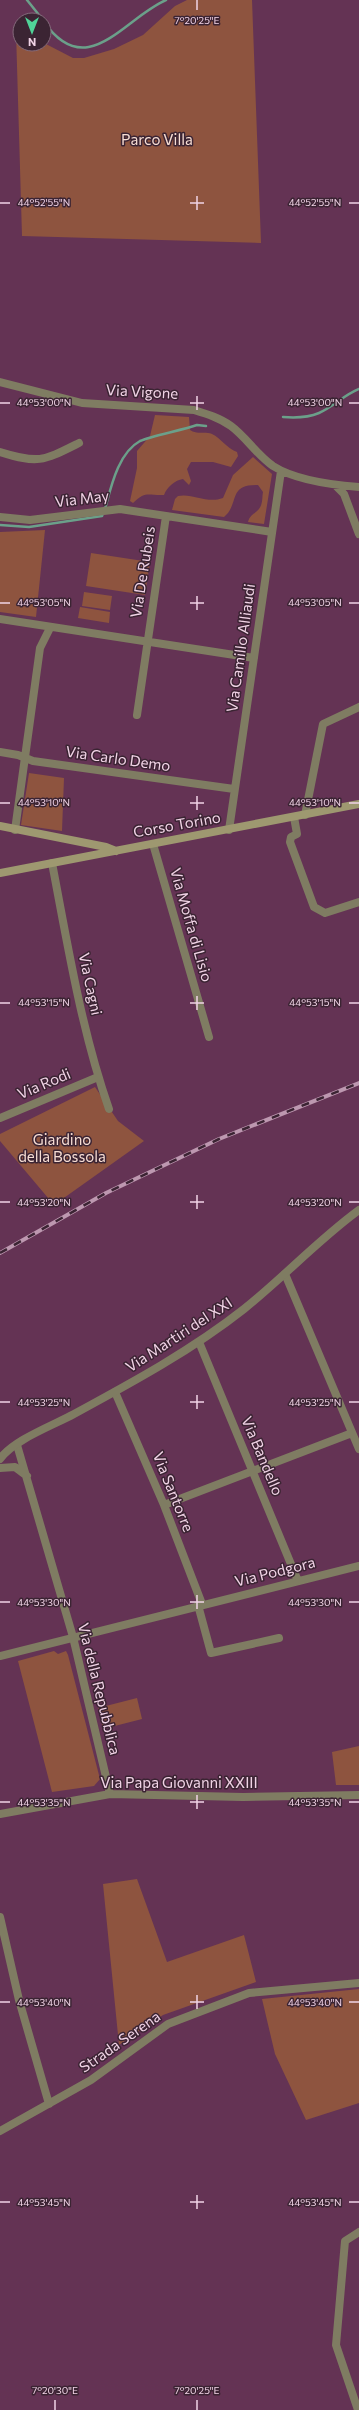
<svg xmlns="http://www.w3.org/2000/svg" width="359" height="2410" font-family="Commissioner,sans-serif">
  <rect width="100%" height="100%" fill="#643354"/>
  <path fill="#8e543f" d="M187,0H252L261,243L22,236L16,32L20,33V44L44,43L73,58H84L114,49L143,35L175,6Z
    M155,415L189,417L190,430C197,435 205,431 212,434C221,438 226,448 237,452L238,456L231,467L213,462H191L187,469L191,481L189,485L183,479C175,480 167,487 164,495C149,496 146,490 133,503L130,501L137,468V451L150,436Z
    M253,457L272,474L264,524L248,522C250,514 255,514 259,509C263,504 262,497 263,492L258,485C227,484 240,504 224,517L172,510L175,499L178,496C193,493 207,504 223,498L233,475Z
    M45,530L36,617L0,612V532Z
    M91,553L150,562L145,595L86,586Z
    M84,592L112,596L110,610L82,606Z
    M80,607L110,612L109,623L78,618Z
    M29,773L64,778L62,831L21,825Z
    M95,1087L118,1121L144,1141L54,1205L0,1141V1134Z
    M54,1651L58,1654L66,1651L68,1655L100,1779L94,1786L52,1792L18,1661Z
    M137,1698L142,1719L103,1729L98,1708Z
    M359,1746V1785H336L332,1752Z
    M137,1879L167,1962L244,1935L256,1982L163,2015L119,2045L103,1884Z
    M359,1989V2103L306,2120L275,2054L262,1999Z"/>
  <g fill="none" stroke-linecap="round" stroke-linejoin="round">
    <path stroke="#6ba08a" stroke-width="2.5" d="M27,0L43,20
      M44,22C87,83 124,18 166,0
      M283,417C295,418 307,418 319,413C333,407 344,395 359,389
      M105,509C111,487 118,453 140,441C151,436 183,430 197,425L206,426
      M0,525L29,527L102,516L103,513"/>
    <path stroke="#7f7c62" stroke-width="8" d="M0,382L82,403L194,410C207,414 220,418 231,426C246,437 257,455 273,466C295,480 333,485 359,487
      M0,452C39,464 43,461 79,443
      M335,485L344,494L359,534
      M0,517L30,520L120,509L272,532
      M0,619L254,658
      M137,715L166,516
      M0,752L18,755L33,761L234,789
      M305,815L323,724L359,707
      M294,817L297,834L291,837L290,842L314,907L325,913L359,902
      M15,830L40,648L50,628
      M229,830L281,471
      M153,844L209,1037
      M52,863C68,946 81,1029 109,1109
      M0,1118L98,1077
      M285,1274L359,1449
      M199,1342L298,1581
      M115,1392L164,1505L202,1604
      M17,1445L73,1637L110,1794
      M0,1468L15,1467L27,1476
      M164,1505L352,1433
      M198,1605L211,1653L279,1638
      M0,1656L359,1566
      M0,1814L110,1794L243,1797L359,1795
      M0,1917L19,2000L49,2104
      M0,2131L91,2080L168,2024L249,1993L359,1983
      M358,2410L336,2345L345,2241L359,2232"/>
    <path stroke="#7f7c62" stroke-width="8" d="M0,1459C13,1440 54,1425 74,1414C133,1382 192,1350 244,1309C284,1277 318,1240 359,1210"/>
    <path stroke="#9e9870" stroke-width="8" d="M0,826L106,847L116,851
      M0,873L359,804"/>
    <defs>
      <path id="rail" d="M0,1253L106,1193L219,1139L359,1083"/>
    </defs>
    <use href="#rail" stroke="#bd98b0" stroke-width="4"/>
    <use href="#rail" stroke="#3b2433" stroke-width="2.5" stroke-dasharray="8" stroke-linecap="butt"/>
  </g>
  <path fill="none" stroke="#f1d3e6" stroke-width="1.5" d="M197,0V10M197,196V210M0,203H10M190,203H204M349,203H359M197,396V410M0,403H10M190,403H204M349,403H359M197,596V610M0,603H10M190,603H204M349,603H359M197,796V810M0,803H10M190,803H204M349,803H359M197,996V1010M0,1003H10M190,1003H204M349,1003H359M197,1195V1209M0,1202H10M190,1202H204M349,1202H359M197,1395V1409M0,1402H10M190,1402H204M349,1402H359M197,1595V1609M0,1602H10M190,1602H204M349,1602H359M197,1795V1809M0,1802H10M190,1802H204M349,1802H359M197,1995V2009M0,2002H10M190,2002H204M349,2002H359M197,2195V2209M0,2202H10M190,2202H204M349,2202H359M55,2400V2410M197,2400V2410"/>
  <g text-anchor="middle" stroke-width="3" stroke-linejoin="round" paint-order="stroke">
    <g font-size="15" fill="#f7ddd3" stroke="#3b2433">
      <text x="157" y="145">Parco Villa</text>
      <text x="62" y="1145">Giardino<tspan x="62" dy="17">della Bossola</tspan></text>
    </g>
    <g font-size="15" fill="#f1d3e6" stroke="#3b2433">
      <text transform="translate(142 392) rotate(3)" y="5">Via Vigone</text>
      <text transform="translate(82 499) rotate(-7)" y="5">Via May</text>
      <text transform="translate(143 572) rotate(-81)" y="5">Via De Rubeis</text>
      <text transform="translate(241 648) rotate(-82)" y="5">Via Camillo Alliaudi</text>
      <text transform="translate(118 759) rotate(8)" y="5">Via Carlo Demo</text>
      <text transform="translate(177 825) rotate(-10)" y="5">Corso Torino</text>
      <text transform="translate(191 925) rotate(74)" y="5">Via Moffa di Lisio</text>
      <text transform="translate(90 984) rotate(78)" y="5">Via Cagni</text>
      <text transform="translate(44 1084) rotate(-23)" y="5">Via Rodi</text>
      <text transform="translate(179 1335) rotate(-33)" y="5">Via Martiri del XXI</text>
      <text transform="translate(262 1456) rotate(67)" y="5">Via Bandello</text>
      <text transform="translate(173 1492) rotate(68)" y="5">Via Santorre</text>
      <text transform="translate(275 1572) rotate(-14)" y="5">Via Podgora</text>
      <text transform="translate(99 1689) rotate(76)" y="5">Via della Repubblica</text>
      <text x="179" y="1788">Via Papa Giovanni XXIII</text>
      <text transform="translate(120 2042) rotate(-35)" y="5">Strada Serena</text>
    </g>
  </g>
  <g font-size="10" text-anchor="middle" fill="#f1d3e6" stroke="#3b2433" stroke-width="3" stroke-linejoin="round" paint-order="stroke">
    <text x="197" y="24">7°20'25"E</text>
    <text x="315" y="206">44°52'55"N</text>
    <text x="44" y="206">44°52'55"N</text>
    <text x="44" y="406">44°53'00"N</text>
    <text x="315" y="406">44°53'00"N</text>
    <text x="44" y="606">44°53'05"N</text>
    <text x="315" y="606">44°53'05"N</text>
    <text x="315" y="806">44°53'10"N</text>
    <text x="44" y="806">44°53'10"N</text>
    <text x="315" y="1006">44°53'15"N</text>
    <text x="44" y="1006">44°53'15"N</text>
    <text x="315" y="1206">44°53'20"N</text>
    <text x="44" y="1206">44°53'20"N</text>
    <text x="315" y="1406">44°53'25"N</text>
    <text x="44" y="1406">44°53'25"N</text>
    <text x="315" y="1606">44°53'30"N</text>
    <text x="44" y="1606">44°53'30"N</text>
    <text x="315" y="1806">44°53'35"N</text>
    <text x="44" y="1806">44°53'35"N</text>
    <text x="315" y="2006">44°53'40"N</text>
    <text x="44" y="2006">44°53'40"N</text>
    <text x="44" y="2206">44°53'45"N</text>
    <text x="315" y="2206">44°53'45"N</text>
    <text x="55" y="2394">7°20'30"E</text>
    <text x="197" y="2394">7°20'25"E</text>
  </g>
  <g transform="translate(32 32) rotate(180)"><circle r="19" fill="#3b2433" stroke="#846a7b"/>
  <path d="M0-3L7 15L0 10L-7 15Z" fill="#50d398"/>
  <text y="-6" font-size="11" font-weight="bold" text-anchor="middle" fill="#f1d3e6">N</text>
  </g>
</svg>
